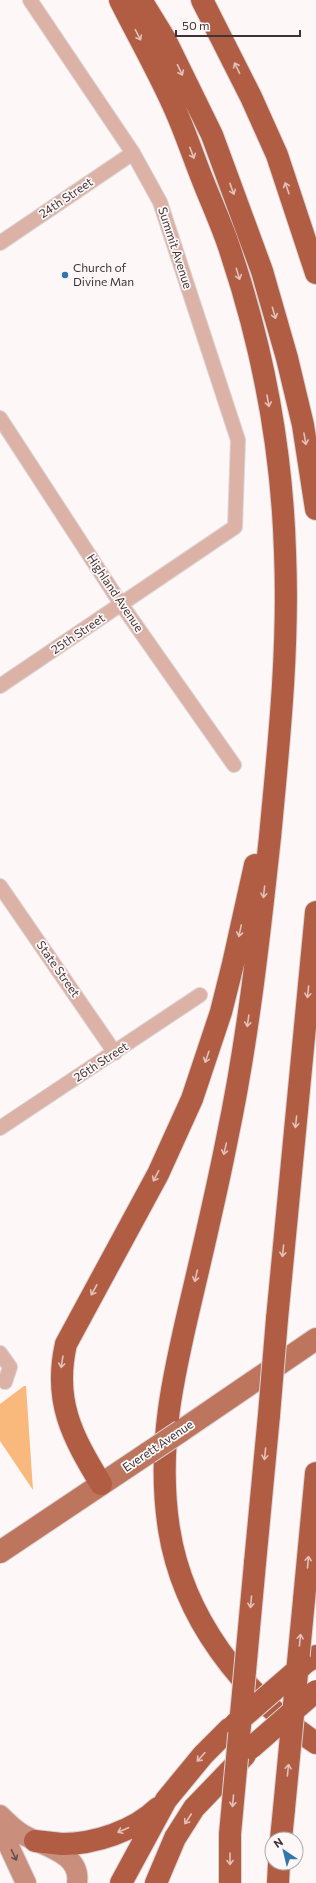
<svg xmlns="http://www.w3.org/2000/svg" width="316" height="1883" font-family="Commissioner,sans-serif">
  <rect width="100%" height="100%" fill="#fdf7f8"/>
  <path fill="#f9b87c" d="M24,1386H26L33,1490L0,1441V1404Z"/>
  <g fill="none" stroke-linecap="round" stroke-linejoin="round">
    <defs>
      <path id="street" d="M0,243L133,153
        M0,418L121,604L234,765
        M0,686L235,527L238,440L160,202L133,153L30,0
        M0,886L115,1053
        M0,1128L200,995
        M0,1353L10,1367L5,1382"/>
      <path id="secondary" d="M0,1815C6,1821 12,1827 19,1832C38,1846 82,1851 77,1883
        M0,1827L26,1883"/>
      <path id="primary" d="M181,1431L316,1339
        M0,1552L148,1453"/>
      <path id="highway" d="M120,0C138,36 158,71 174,107C184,129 192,153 201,176C211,202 223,227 231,253C263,349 282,451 285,552C289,648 279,742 270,837C259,939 248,1039 227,1139C217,1190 205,1241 193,1292C174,1372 156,1446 169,1529C183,1618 242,1694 316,1743
        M141,0L165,39L212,135L262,271L287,358L303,425L316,509
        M202,0L251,97L277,155L316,273
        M277,1319L316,912
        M101,1484C72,1436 53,1401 66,1344L158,1174L192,1099L221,1012L233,964L255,865
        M255,1563L269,1415
        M304,1600L316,1473
        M305,1663L316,1656
        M230,1834V1883
        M281,1839L284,1809
        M35,1841C44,1842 53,1843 62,1844C95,1844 134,1831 158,1808
        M121,1883L166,1800L203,1755L229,1729
        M156,1883L175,1838L194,1808L245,1755
        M278,1883L279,1863"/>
    </defs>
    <use href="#street" stroke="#dbd4d5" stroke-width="16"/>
    <use href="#secondary" stroke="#dbd4d5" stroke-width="22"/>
    <use href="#primary" stroke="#dbd4d5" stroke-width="24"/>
    <use href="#highway" stroke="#dbd4d5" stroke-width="24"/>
    <use href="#street" stroke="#dbb2a5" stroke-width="14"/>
    <use href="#secondary" stroke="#ca8f7c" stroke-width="20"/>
    <use href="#primary" stroke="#bd755e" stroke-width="22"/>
    <use href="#highway" stroke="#b05d44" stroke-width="22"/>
    <defs>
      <path id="primary-bridge" d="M148,1453L181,1431"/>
      <path id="highway-bridge" d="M269,1415L277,1319
        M235,1724L303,1665
        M251,1748L316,1691
        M284,1809L304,1600
        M230,1834L255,1563"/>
    </defs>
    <use href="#primary-bridge" stroke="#dbd4d5" stroke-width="24" stroke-linecap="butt"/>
    <use href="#highway-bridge" stroke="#dbd4d5" stroke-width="24" stroke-linecap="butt"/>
    <use href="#primary-bridge" stroke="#bd755e" stroke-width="22"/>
    <use href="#highway-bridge" stroke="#b05d44" stroke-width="22"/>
  </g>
  <defs><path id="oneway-shaft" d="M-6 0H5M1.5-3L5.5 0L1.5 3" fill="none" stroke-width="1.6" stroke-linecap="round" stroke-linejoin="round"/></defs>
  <g stroke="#e2c1b9">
    <use href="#oneway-shaft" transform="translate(138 35) rotate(63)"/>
    <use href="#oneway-shaft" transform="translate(237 68) rotate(-116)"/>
    <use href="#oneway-shaft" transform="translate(180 70) rotate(64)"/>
    <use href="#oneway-shaft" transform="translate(192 153) rotate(69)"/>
    <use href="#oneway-shaft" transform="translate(287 188) rotate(-109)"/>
    <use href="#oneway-shaft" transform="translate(232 189) rotate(70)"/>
    <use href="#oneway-shaft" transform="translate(238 274) rotate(73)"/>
    <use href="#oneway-shaft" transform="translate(274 313) rotate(74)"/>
    <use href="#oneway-shaft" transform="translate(268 401) rotate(80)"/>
    <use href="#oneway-shaft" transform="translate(305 439) rotate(80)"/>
    <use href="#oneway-shaft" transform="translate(264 892) rotate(96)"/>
    <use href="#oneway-shaft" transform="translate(240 931) rotate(102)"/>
    <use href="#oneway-shaft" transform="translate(308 992) rotate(96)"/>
    <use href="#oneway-shaft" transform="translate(248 1021) rotate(98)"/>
    <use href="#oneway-shaft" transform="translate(207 1057) rotate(109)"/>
    <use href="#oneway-shaft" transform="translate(296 1122) rotate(96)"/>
    <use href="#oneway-shaft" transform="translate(225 1149) rotate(103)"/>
    <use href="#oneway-shaft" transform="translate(156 1176) rotate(117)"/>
    <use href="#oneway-shaft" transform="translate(283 1251) rotate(96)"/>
    <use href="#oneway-shaft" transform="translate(196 1276) rotate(103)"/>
    <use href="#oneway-shaft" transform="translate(94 1290) rotate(119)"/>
    <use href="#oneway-shaft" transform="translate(62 1362) rotate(99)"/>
    <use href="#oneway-shaft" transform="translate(265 1454) rotate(96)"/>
    <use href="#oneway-shaft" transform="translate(308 1562) rotate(-85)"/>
    <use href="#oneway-shaft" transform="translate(251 1602) rotate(95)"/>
    <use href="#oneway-shaft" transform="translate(300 1640) rotate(-84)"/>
    <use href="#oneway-shaft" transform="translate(201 1757) rotate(132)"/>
    <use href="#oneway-shaft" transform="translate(288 1770) rotate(-84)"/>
    <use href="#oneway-shaft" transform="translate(233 1801) rotate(95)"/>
    <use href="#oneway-shaft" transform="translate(188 1819) rotate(123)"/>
    <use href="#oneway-shaft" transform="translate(123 1830) rotate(157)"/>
    <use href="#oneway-shaft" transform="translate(230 1859) rotate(90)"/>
  </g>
  <use stroke="#684f4a" href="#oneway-shaft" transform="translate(14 1855) rotate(64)"/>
  <circle fill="#3077ab" stroke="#fdf7f8" stroke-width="1.5" cx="65" cy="275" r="4"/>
  <g text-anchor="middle" stroke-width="3.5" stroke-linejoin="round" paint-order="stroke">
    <g font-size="12" fill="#3e3435" stroke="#fdf7f8">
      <text transform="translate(66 198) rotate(-34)" y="4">24th Street</text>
      <text transform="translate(175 248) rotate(72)" y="4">Summit Avenue</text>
      <text transform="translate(115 593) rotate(56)" y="4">Highland Avenue</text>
      <text transform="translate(78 634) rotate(-34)" y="4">25th Street</text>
      <text transform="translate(58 969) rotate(55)" y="4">State Street</text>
      <text transform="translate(101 1062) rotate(-33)" y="4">26th Street</text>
      <text transform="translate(158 1446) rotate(-34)" y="4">Everett Avenue</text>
    </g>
    <g font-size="12" fill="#3e3435" stroke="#fdf7f8" text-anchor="start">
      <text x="73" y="272">Church of<tspan x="73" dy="14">Divine Man</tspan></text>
    </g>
  </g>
  <g transform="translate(284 1851) rotate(325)"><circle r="19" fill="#fdf7f8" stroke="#b1a9aa"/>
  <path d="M0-3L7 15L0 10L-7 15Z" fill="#3077ab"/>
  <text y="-6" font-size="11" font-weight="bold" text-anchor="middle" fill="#3e3435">N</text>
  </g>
  <path d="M176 30v6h124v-6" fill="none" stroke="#3e3435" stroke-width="2"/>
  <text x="182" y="30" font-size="12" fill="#3e3435" stroke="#fdf7f8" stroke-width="3" paint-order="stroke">50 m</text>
</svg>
